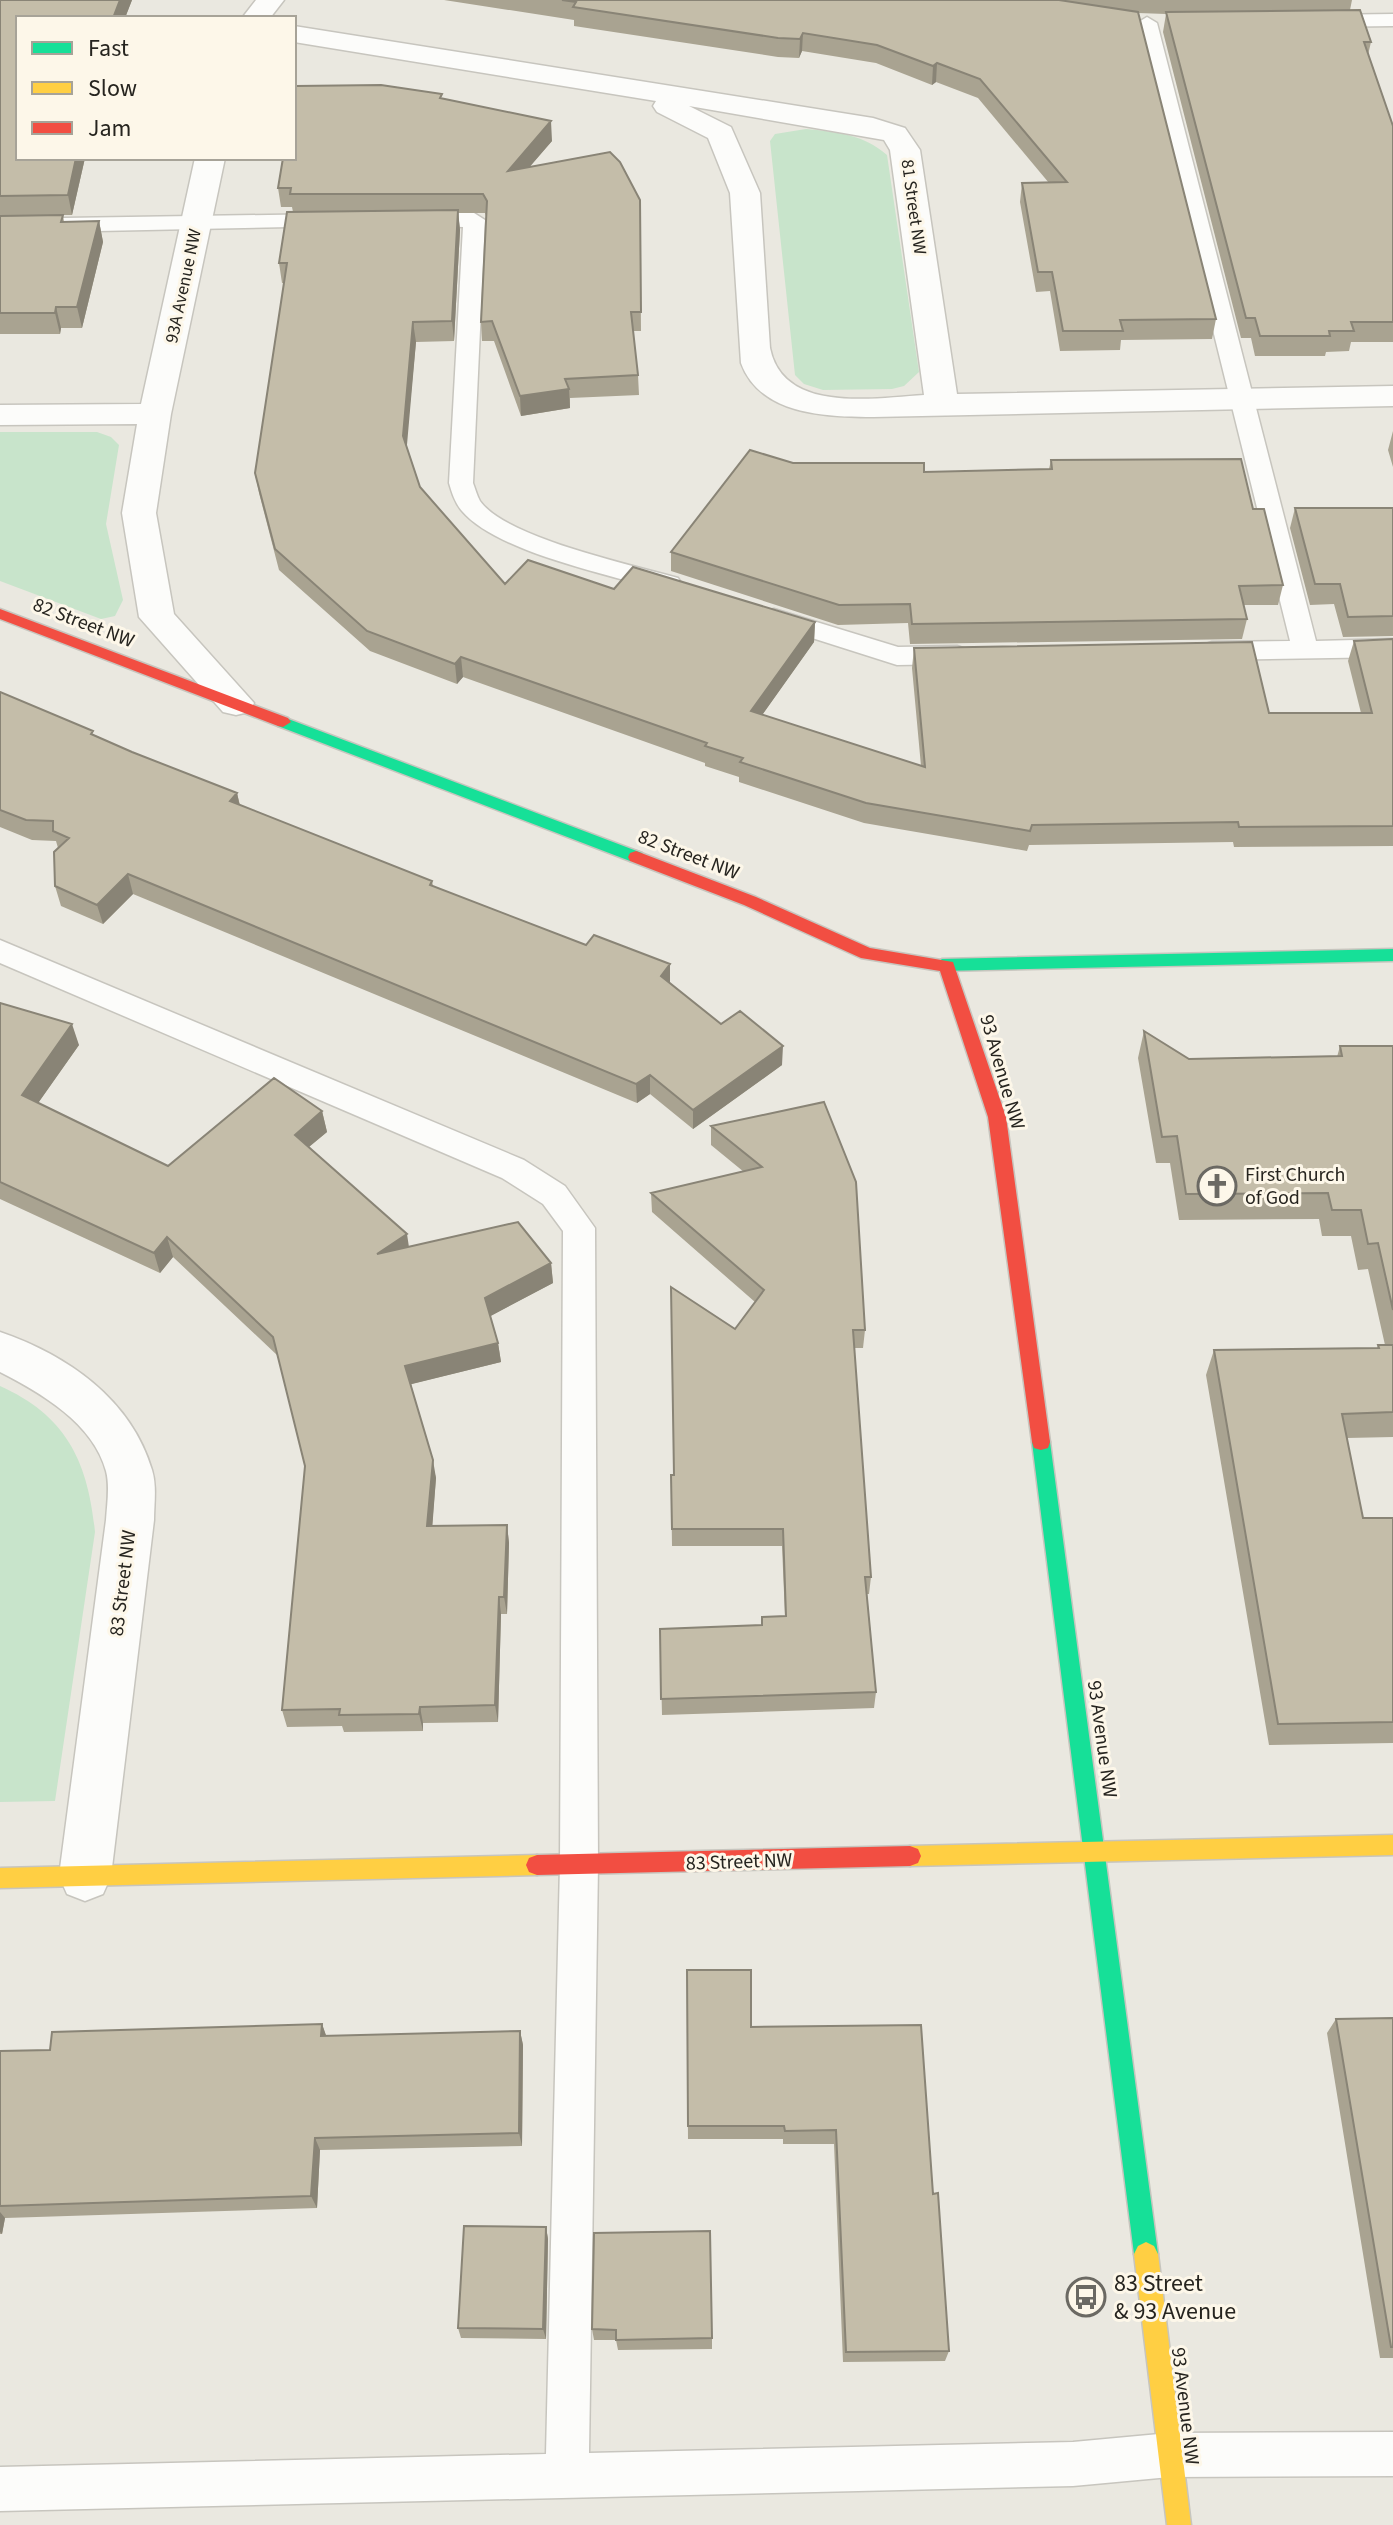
<svg xmlns="http://www.w3.org/2000/svg" width="1393" height="2525" font-family="'Source Sans 3',sans-serif">
  <rect width="100%" height="100%" fill="#eae8e0"/>
  <path fill="#c8e4cb" d="M806,129C836,132 863,134 887,155L919,372L904,386L892,389L823,390L804,384L795,375L770,141L775,134Z
    M0,432H97L111,437L119,445L106,524L123,600L115,616L101,619L0,581Z
    M0,1386C67,1416 88,1462 95,1532L55,1801L0,1802Z"/>
  <g fill="none" stroke-linecap="round" stroke-linejoin="round">
    <defs>
      <path id="lane" d="M1393,14V26L1320,27L1310,21L1320,15Z
        M1147,17L1157,23L1316,641L1393,639V657L1212,660L1203,657L1199,651L1203,645L1212,642L1290,641L1137,23Z
        M415,213H474L485,220L473,483C475,488 477,496 480,501C506,538 633,565 678,578L682,584L678,590H660C607,574 497,552 462,511C455,503 452,493 449,483L463,227L407,225L404,220L407,215Z
        M329,214L337,216L340,221L337,226L0,233V219Z
        M774,609L898,647L957,646L966,649L970,655L966,661L957,664L897,665L765,623L761,617L765,611Z
        M0,940L524,1160L565,1186L595,1228L598,1865L589,2453L1073,2442L1170,2433L1393,2432V2476L1170,2477L1073,2486L0,2511V2467L546,2454L560,1865L563,1231L543,1204L502,1178L0,963Z"/>
      <path id="street" d="M256,0H284L270,18H242Z
        M294,26L873,118L905,128L920,150L957,394L1393,386V406L873,417C826,417 760,415 741,363L730,193L708,138L657,112L653,106L656,101L294,42ZM689,106L884,140L890,150L924,395C874,398 783,414 770,348L760,193L731,127Z
        M195,158H225L171,414L156,513L174,614L254,703L249,712L236,715L223,712L139,617L122,513L137,424L0,425V405L141,404Z
        M0,1332C67,1355 131,1399 152,1470C157,1486 154,1504 154,1520L111,1876L103,1894L85,1901L67,1894L59,1876L106,1520C107,1504 110,1486 106,1471C93,1423 41,1393 0,1372Z"/>
      <path id="fast" d="M283,717L642,853L644,857L642,861H630L278,726L275,722Z
        M1393,949V961L942,971L934,965L942,959Z
        M1041,1434L1048,1436L1050,1442L1158,2254L1154,2262L1146,2266L1138,2262L1134,2254L1032,1442L1034,1436Z"/>
      <path id="slow" d="M1393,1835V1855L910,1866L902,1863L899,1856L902,1849L910,1846Z
        M537,1855L545,1858L548,1865L545,1872L537,1875L0,1888V1868Z
        M1146,2242L1154,2246L1158,2254L1191,2525H1167L1134,2254L1138,2246Z"/>
      <path id="jam" d="M0,609L288,718L291,722L283,727L278,726L0,619Z
        M636,851L756,897L870,948L953,962L1006,1117L1050,1442L1048,1448L1041,1450L1034,1448L1032,1442L988,1117L940,971L861,958L744,905L630,861L628,857L630,853Z
        M910,1846L918,1849L921,1856L918,1863L910,1866L537,1875L529,1872L526,1865L529,1858L537,1855Z"/>
    </defs>
    <use href="#lane" stroke="#c7c5be" stroke-width="3"/>
    <use href="#street" stroke="#c7c5be" stroke-width="3"/>
    <use href="#fast" stroke="#c7c5be" stroke-width="3"/>
    <use href="#slow" stroke="#c7c5be" stroke-width="3"/>
    <use href="#jam" stroke="#c7c5be" stroke-width="3"/>
    <use href="#lane" fill="#fcfcfa" fill-rule="evenodd"/>
    <use href="#street" fill="#fcfcfa" fill-rule="evenodd"/>
    <use href="#fast" fill="#16e098" fill-rule="evenodd"/>
    <use href="#slow" fill="#ffcf43" fill-rule="evenodd"/>
    <use href="#jam" fill="#f24e42" fill-rule="evenodd"/>
  </g>
  <path fill="#a9a391" d="M0,0H132L125,18L18,158H85L72,215H63L64,222L99,221L103,242L82,328H61L60,334H0Z
    M444,0H1352L1350,10L1371,42L1368,55L1393,126V342H1351L1349,351L1326,352L1325,356H1255L1251,338H1241L1163,32L1166,14L1138,13L1216,319L1212,339L1121,340L1120,350L1060,351L1050,291L1036,292L1020,202L1022,183H1049L978,98L936,82L932,85L876,63L802,51L799,58L778,57L574,26V20Z
    M442,99L552,141L529,167L640,200L641,331H633L638,375L639,395L570,398V408L521,416L494,341H482L481,322L486,216L485,213H458L460,230L454,341L416,342L406,445L420,487L505,584L614,589L815,622L814,642L762,715L921,766L912,668L914,648L1269,713H1361L1348,661L1354,641L1393,639V846L1234,847L1233,842L1029,845L1027,851L864,823L739,782V777L705,766V763L463,677L457,684L370,651L279,570L259,493L255,473L284,283H282L279,263L293,212L292,207H281L278,188Z
    M1393,431V467L1388,450Z
    M1051,460L1253,509L1283,585L1278,605H1244L1247,619L1242,639L910,644L908,623L838,625L671,571V552L793,463L924,472L1049,469Z
    M1295,508H1393V636L1343,637L1334,604L1310,605L1290,528Z
    M0,692L132,752L237,793L240,805L432,881L433,886L586,945L670,964V983L721,1024L782,1065L693,1129L650,1094L637,1103L133,894L103,924L61,906L55,886L58,848L56,841L32,840L0,827Z
    M0,1002L1,1003L79,1045L38,1103L168,1166L322,1111L327,1132L309,1147L409,1247L551,1263L553,1283L490,1316L498,1343L501,1362L411,1384L436,1478L432,1526L507,1525L509,1543L507,1614H501L498,1722L423,1723V1731L344,1732L342,1726L287,1727L282,1710L305,1466L278,1356L173,1257L160,1273L0,1199Z
    M1144,1031L1189,1059L1337,1057L1340,1046H1393V1437L1347,1438L1363,1518H1393V1743L1269,1745L1206,1375L1214,1350L1377,1349L1378,1345H1385L1368,1269L1358,1270L1351,1236H1322L1319,1219L1179,1220L1170,1163H1156L1138,1058Z
    M824,1102L865,1330L863,1348H854L871,1577L869,1594H867L876,1692L874,1708L662,1715L660,1629L761,1625L762,1617L785,1616L782,1546H672L671,1475H674L735,1329L755,1302L652,1212L651,1193L744,1172L711,1145V1126Z
    M687,1970L933,2194L949,2351L945,2361L843,2362L834,2144H783V2139H688Z
    M1393,2018V2358H1380L1327,2033L1336,2019Z
    M322,2024L326,2036L520,2031L523,2045L522,2146L320,2150L317,2208L5,2218L2,2234H0V2051L50,2050Z
    M546,2227L548,2239L546,2339L461,2338L458,2328Z
    M594,2233L712,2338V2349L618,2350L616,2340H594L592,2329Z"/>
  <path fill="#898476" d="M120,0H132L125,18H113Z
    M803,33L802,51L799,58L800,39Z
    M937,63L936,82L932,85L933,66Z
    M551,121L552,141L509,191L508,171Z
    M76,158H85L72,215L68,195Z
    M458,210L460,230L454,341L452,321Z
    M99,221L103,242L82,328L77,307Z
    M56,307L61,328L60,334L55,313Z
    M413,322L416,342L406,456L403,436Z
    M569,389L570,408L521,416L520,396Z
    M815,622L814,642L750,732L751,711Z
    M461,657L463,677L457,684L455,664Z
    M237,793L241,812L230,801Z
    M128,874L133,894L103,924L97,905Z
    M670,964V983L661,976Z
    M72,1024L79,1045L29,1116L22,1095Z
    M783,1046L782,1065L693,1129V1110Z
    M650,1075V1094L637,1103L636,1084Z
    M322,1111L327,1132L299,1155L295,1135Z
    M407,1234L410,1254H377Z
    M167,1237L173,1257L160,1273L154,1253Z
    M551,1263L553,1283L487,1318L485,1298Z
    M498,1343L501,1362L408,1385L405,1366Z
    M433,1460L436,1478L431,1544L427,1526Z
    M507,1525L509,1543L507,1614L504,1597Z
    M499,1597L501,1614L498,1722L495,1705Z
    M420,1707L423,1723V1731L419,1714Z
    M322,2024L327,2038L321,2036Z
    M520,2031L523,2045L522,2146L519,2133Z
    M315,2138L320,2150L317,2208L311,2196Z
    M0,2212L5,2218L2,2234L0,2232Z
    M546,2227L548,2239L546,2339L543,2329Z"/>
  <path fill="#c4bda9" stroke="#898476" stroke-width="2" d="M0,0H120L113,18H18V158H76L68,195L0,196Z
    M562,0H1059L1138,12L1216,319L1120,320L1123,331H1063L1052,272H1038L1022,183L1067,182L980,79L937,63L933,66L877,45L803,33L800,39L778,38L573,7L576,2Z
    M1360,10L1371,42H1364L1393,126V322H1351L1354,331H1329L1330,336H1260L1255,318H1246L1166,12Z
    M381,85L442,94L440,98L551,121L508,171L610,152L620,162L640,200L641,312H631L638,375L565,379L569,389L520,396L492,321L481,322L487,201L483,194H290L291,188H278L283,158H294V95L296,86Z
    M458,210L452,321L413,322L403,436L420,487L505,584L528,560L614,589L633,567L815,622L751,711L925,767L914,648L1252,642L1269,713H1372L1354,641L1393,639V826L1239,827L1238,822L1032,825L1030,831L866,803L740,762L743,758L705,746L707,743L461,657L455,664L367,631L275,549L255,473L287,263H279L287,212Z
    M63,215L61,222L99,221L77,307H56L55,313H0V216Z
    M750,450L793,463H924V472L1052,469L1051,460L1241,459L1253,509H1264L1283,585L1239,586L1247,619L912,624L910,604L839,605L671,552Z
    M1295,508H1393V616L1348,617L1340,584H1315Z
    M0,692L93,731L91,734L132,752L237,793L230,801L432,881L430,885L586,945L594,935L670,964L661,976L721,1024L740,1011L783,1046L693,1110L650,1075L636,1084L128,874L97,905L55,886L54,852L69,838L53,831V821L26,820L0,810Z
    M0,1003L72,1024L22,1095L168,1166L274,1078L322,1111L295,1135L407,1234L377,1254L518,1222L551,1263L485,1298L498,1343L405,1366L433,1460L427,1526L507,1525L504,1597H499L495,1705L420,1707L419,1714L339,1715L340,1709L282,1710L305,1466L273,1337L167,1237L154,1253L0,1182Z
    M1144,1031L1189,1059L1342,1056L1340,1046H1393V1310L1378,1243L1368,1244L1361,1210H1332L1328,1193L1186,1194L1177,1136L1162,1137Z
    M824,1102L856,1182L865,1330H853L871,1577H865L876,1692L661,1699L660,1629L762,1625V1617L786,1616L783,1529H672L671,1475H674L671,1287L735,1329L764,1290L651,1193L762,1167L711,1126Z
    M1378,1345H1393V1412L1342,1414L1363,1518H1393V1722L1278,1724L1214,1350L1379,1348Z
    M687,1970H751V2027L921,2025L933,2194L938,2193L949,2351L846,2352L836,2130L785,2131L784,2126H688Z
    M1393,2018V2347H1391L1336,2019Z
    M322,2024L321,2036L520,2031L519,2133L315,2138L311,2196L0,2206V2051L50,2050L52,2032Z
    M464,2226L546,2227L543,2329L458,2328Z
    M710,2231L712,2338L616,2340V2330L592,2329L594,2233Z"/>
  <defs>
    <symbol id="church-ring" viewBox="-11 -11 22 22"><circle r="9.5" fill="#fdf7e9" stroke="#6b6963" stroke-width="1.5"/><path d="M-1.2-6h2.4v3.5h3.3v2.4h-3.3V6h-2.4V-.1h-3.3v-2.4h3.3Z" fill="#6b6963"/></symbol>
    <symbol id="bus-ring" viewBox="-11 -11 22 22"><circle r="9.5" fill="#fdf7e9" stroke="#6b6963" stroke-width="1.5"/><path d="M-5-6H5V4H4V6H2V4H-2V6H-4V4H-5ZM-3.5-4V0h7V-4ZM-3.5 1.2v1.5H-2V1.2ZM2 1.2v1.5H3.5V1.2Z" fill="#6b6963"/></symbol>
  </defs>
  <g fill-rule="evenodd">
    <use href="#church-ring" x="1195" y="1164" width="44" height="44"/>
    <use href="#bus-ring" x="1064" y="2275" width="44" height="44"/>
  </g>
  <g text-anchor="middle" stroke-width="6" stroke-linejoin="round" paint-order="stroke">
    <g font-size="18" fill="#26241f" stroke="#fdf7e9">
      <text transform="translate(914 207) rotate(82)" y="6">81 Street NW</text>
      <text transform="translate(183 286) rotate(-78)" y="6">93A Avenue NW</text>
    </g>
    <g font-size="20" fill="#26241f" stroke="#fdf7e9">
      <text transform="translate(84 622) rotate(21)" y="7">82 Street NW</text>
      <text transform="translate(689 854) rotate(21)" y="7">82 Street NW</text>
      <text transform="translate(1003 1072) rotate(74)" y="7">93 Avenue NW</text>
      <text transform="translate(122 1583) rotate(-83)" y="7">83 Street NW</text>
      <text transform="translate(1103 1739) rotate(82)" y="7">93 Avenue NW</text>
      <text transform="translate(739 1861) rotate(-2)" y="7">83 Street NW</text>
      <text transform="translate(1186 2406) rotate(83)" y="7">93 Avenue NW</text>
    </g>
    <g font-size="20" fill="#26241f" stroke="#fdf7e9" text-anchor="start">
      <text x="1245" y="1181">First Church<tspan x="1245" dy="23">of God</tspan></text>
    </g>
    <g font-size="24" fill="#26241f" stroke="#fdf7e9" text-anchor="start">
      <text x="1114" y="2291">83 Street<tspan x="1114" dy="28">&amp; 93 Avenue</tspan></text>
    </g>
  </g>
  <rect x="16" y="16" width="280" height="144" fill="#fdf7e9" stroke="#a7a398" stroke-width="2"/>
  <rect x="32" y="42" width="40" height="12" fill="#16e098" stroke="#a7a398" stroke-width="2"/>
  <text x="88" y="56" font-size="24" fill="#26241f">Fast</text>
  <rect x="32" y="82" width="40" height="12" fill="#ffcf43" stroke="#a7a398" stroke-width="2"/>
  <text x="88" y="96" font-size="24" fill="#26241f">Slow</text>
  <rect x="32" y="122" width="40" height="12" fill="#f24e42" stroke="#a7a398" stroke-width="2"/>
  <text x="88" y="136" font-size="24" fill="#26241f">Jam</text>
</svg>
